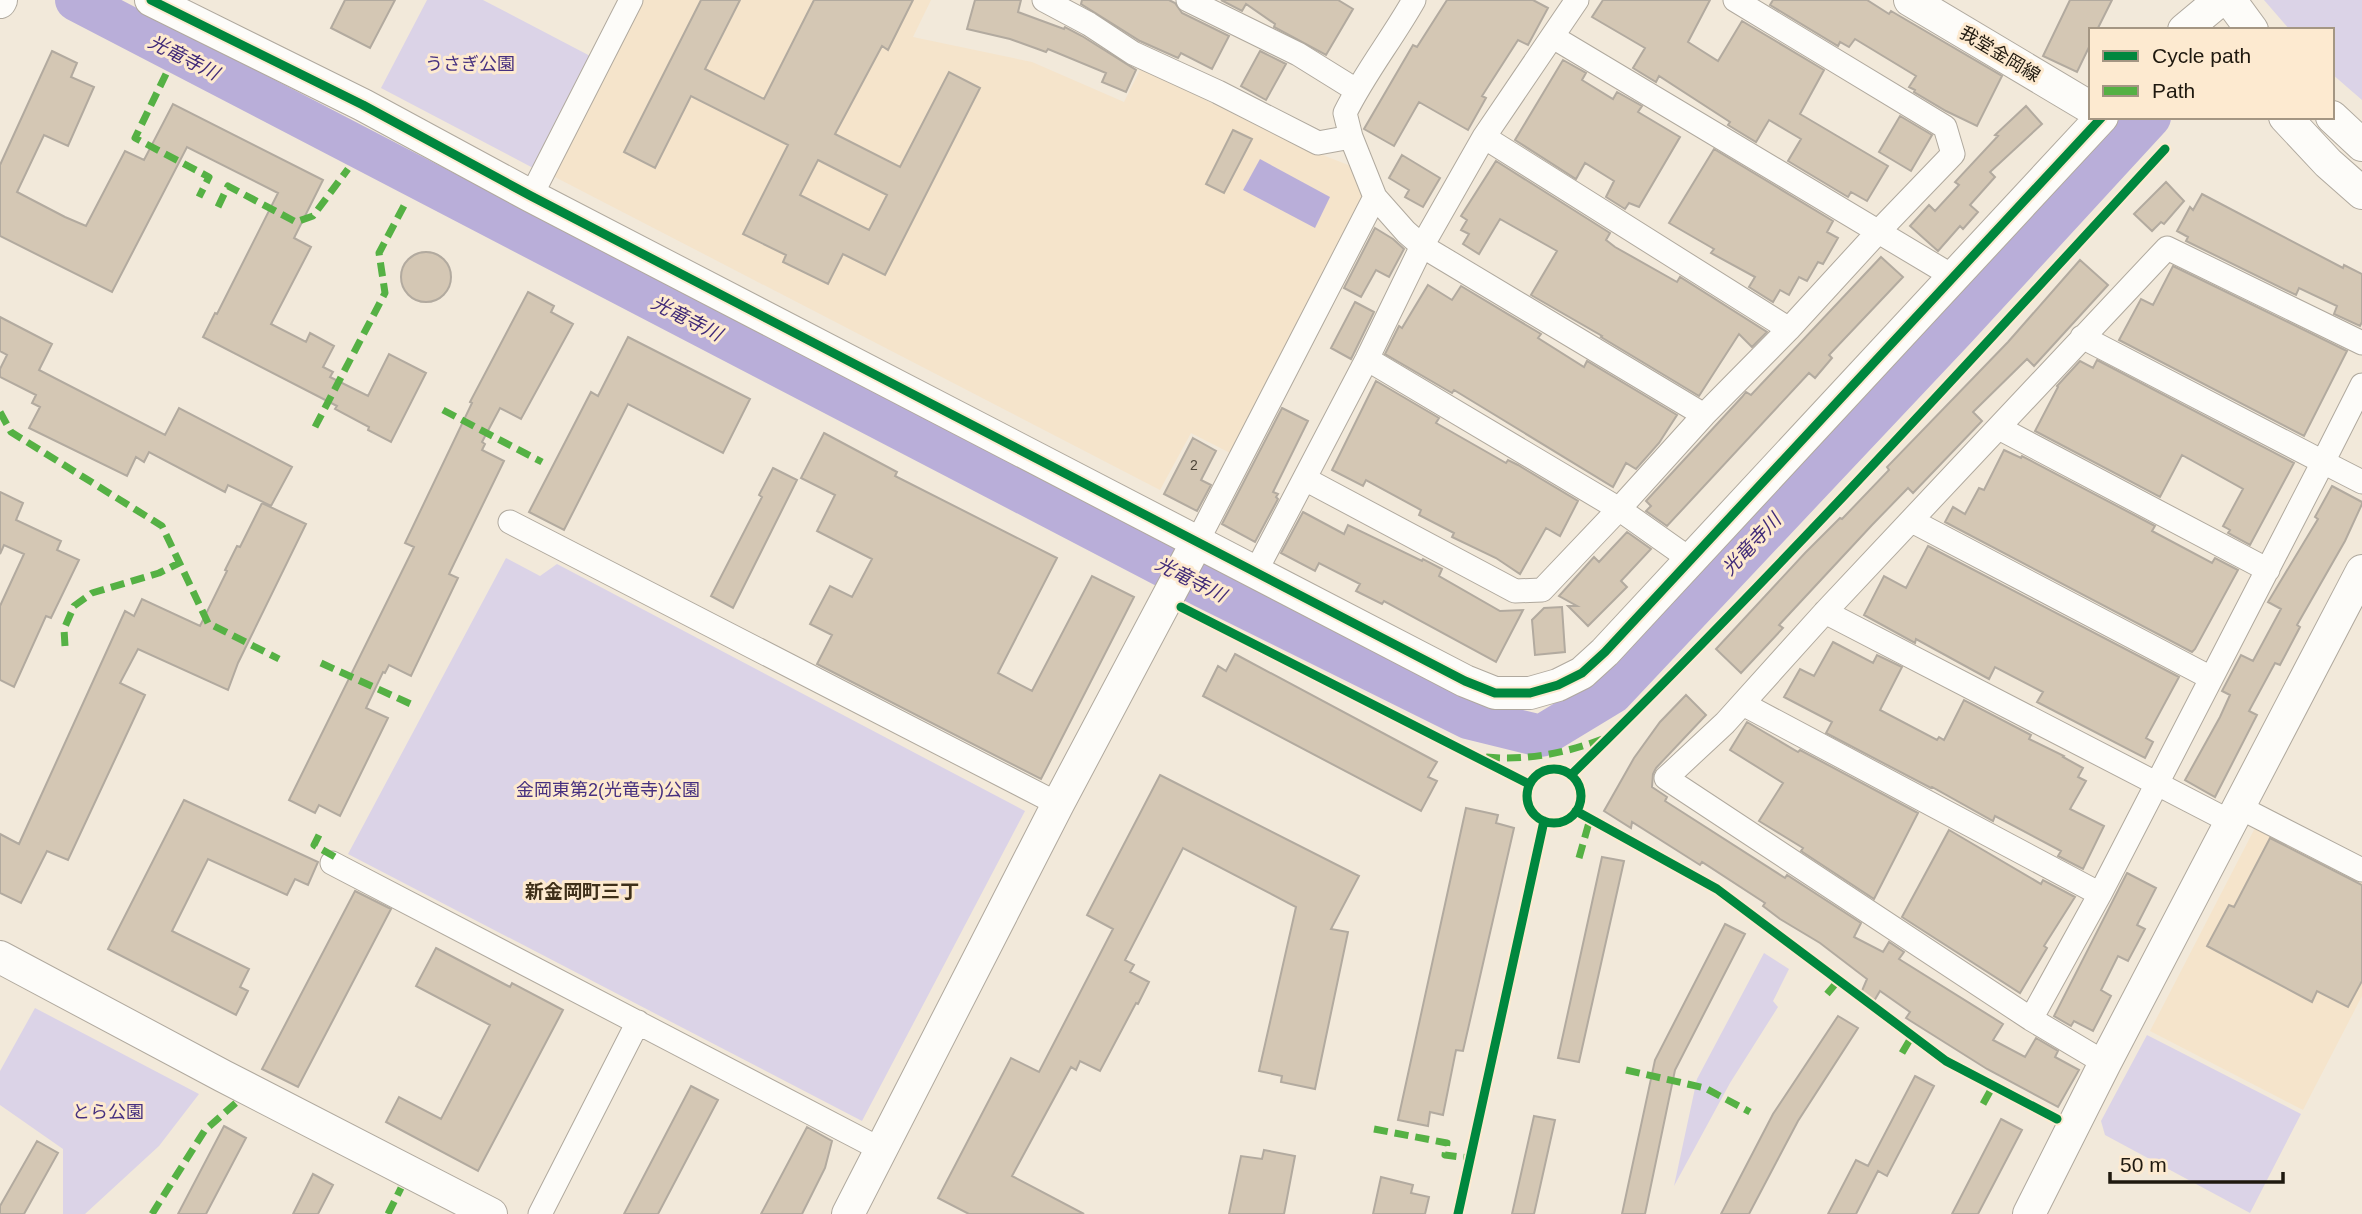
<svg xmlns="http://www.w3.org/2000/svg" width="2362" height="1214" font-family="Arial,'Noto Sans JP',sans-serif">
  <rect width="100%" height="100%" fill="#f2e9da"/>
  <path fill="#f5e4cb" d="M643,0H931L913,37L1032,62L1124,102L1141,68L1292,143L1356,168L1364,192L1230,453L1191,433L1160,490L553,176Z
    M2256,826L2362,880V996L2303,1110L2150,1031Z"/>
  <path fill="#dbd3e7" d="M427,0H483L594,58L535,169L381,88Z
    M2264,0H2362V100L2332,74V30H2290Z
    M506,558L540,576L557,564L1025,811L862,1121L348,854Z
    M1764,953L1789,969L1773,1001L1778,1007L1730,1083L1674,1186L1697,1079Z
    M35,1008L199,1094L159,1146L85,1214H63V1149L0,1105V1071Z
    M2147,1035L2301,1114L2250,1213L2105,1135L2101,1121Z"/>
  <path fill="#b9aed9" d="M1260,159L1330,197L1315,228L1243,190Z"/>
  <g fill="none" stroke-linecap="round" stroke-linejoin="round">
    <path stroke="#b9aed9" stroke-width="42" d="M76,0L1204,587L1468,718L1541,736L1612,693L1955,329L2150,117"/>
  </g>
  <path fill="#d4c7b4" stroke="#b2aa9f" stroke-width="2" fill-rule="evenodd" d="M345,0H395L370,48L331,28Z
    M701,0H740L705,69L764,99L814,0H913L888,50L882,46L835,134L900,167L949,72L980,88L885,275L843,254L828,284L783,262L786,255L743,234L788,145L691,96L655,168L624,152ZM818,160L887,195L869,230L800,195Z
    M975,0H1021L1018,12L1064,29L1065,27L1082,36L1136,70L1126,92L1102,82L1106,73L1048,49L1046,52L1010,39L967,29Z
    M1082,0H1169L1175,3L1182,13L1229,36L1212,69L1181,53L1178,58L1140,41L1081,4Z
    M1221,0H1338L1353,9L1326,55L1274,27L1275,24L1246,4L1242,11Z
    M1447,0H1533L1548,8L1528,45L1518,40L1482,96L1486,98L1468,130L1419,102L1394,146L1364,129L1413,45L1417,47Z
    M1603,0H1710L1688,42L1718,61L1742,21L1824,70L1800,114L1888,166L1867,201L1851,192L1848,197L1788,161L1801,139L1769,120L1756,142L1728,125L1730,122L1659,76L1656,82L1633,68L1645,48L1592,17Z
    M1773,0H1867L1889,14L1891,11L2002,76L1977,126L1946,111L1914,92L1915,90L1909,87L1916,76L1855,39L1849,47L1840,42L1838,46L1770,5Z
    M2070,0H2112L2097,30H2091V43L2077,72L2043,56Z
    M52,51L77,63L71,77L94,87L68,146L44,135L17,192L65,217L86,226L125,151L144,160L173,104L323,180L294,238L311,247L271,324L306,342L310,333L334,346L323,367L333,372L330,377L368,396L389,354L426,373L391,442L368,430L369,427L335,409L337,406L203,337L215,313L217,314L278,193L187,147L112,292L0,236V165Z
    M1260,51L1286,64L1266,100L1241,86Z
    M1563,60L1586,73L1582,80L1613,99L1617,92L1642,106L1638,112L1680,137L1639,207L1629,203L1625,209L1606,197L1614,181L1585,163L1576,179L1515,140Z
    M2026,106L2042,124L1990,172L1995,177L1970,205L1978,212L1963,229L1960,226L1938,251L1910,226L1929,205L1935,211L1959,185L1955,182L1998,136L1995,135Z
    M1900,116L1932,135L1911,171L1879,152Z
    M1233,130L1252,139L1224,193L1206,184Z
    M1714,149L1833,221L1827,232L1838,238L1823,264L1818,262L1807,281L1799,277L1789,295L1780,290L1773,302L1749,287L1755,277L1711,253L1714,249L1669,223Z
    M1402,155L1440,178L1423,207L1405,197L1409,190L1389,178Z
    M1496,161L1610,233L1606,240L1615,247L1677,282L1680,277L1767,332L1752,347L1739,334L1699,396L1601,337L1602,336L1531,295L1557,251L1500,219L1479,254L1463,244L1469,234L1461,230L1467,220L1461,216Z
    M2166,182L2184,201L2164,224L2161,222L2152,231L2134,214Z
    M2202,194L2343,268L2344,265L2362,274V322L2360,326L2334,314L2337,306L2299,288L2296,295L2186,241L2188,237L2177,231L2190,207L2193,210Z
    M1375,228L1393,239L1404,249L1389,277L1376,270L1361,297L1344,288Z
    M401 277a25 25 0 1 1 50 0a25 25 0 1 1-50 0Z
    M1881,257L1903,277L1829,355L1832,358L1815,378L1809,373L1667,526L1646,511L1651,506L1646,501L1742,397L1746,392L1751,395Z
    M2080,260L2108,285L2034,366L2027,359L1973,412L1982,421L1913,493L1908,488L1872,525L1779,625L1783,628L1741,673L1716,649L1805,553L1840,518L1842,519L1889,470L1887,467L2008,342Z
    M2173,266L2347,351L2304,436L2119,340L2141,299L2153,305Z
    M1428,285L1452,300L1461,286L1541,334L1538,338L1584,367L1587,361L1677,415L1659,443L1636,469L1626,463L1613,487L1454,390L1452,393L1385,354L1399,326L1402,328Z
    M528,292L554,306L551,312L573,324L521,419L500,408L482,442L485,444L482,450L504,461L449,574L458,578L411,676L389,665L385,673L383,672L366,708L388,718L340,816L319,805L315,813L289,800L414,547L405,543L472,403L470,402Z
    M1355,302L1374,312L1351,359L1331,348Z
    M0,317L52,344L39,370L165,435L179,408L292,467L271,506L228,485L225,492L149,452L144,462L136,457L127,476L29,428L40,407L32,403L36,395L0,377V369L7,355L0,351Z
    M628,337L750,399L723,453L628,404L564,530L529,512L591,392L598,396Z
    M2097,360L2294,463L2250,545L2228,533L2230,530L2223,526L2243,489L2182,455L2160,497L2035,431L2058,387L2057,386L2080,361L2093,368Z
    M1376,381L1439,418L1436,423L1506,463L1508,460L1518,465L1578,501L1560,536L1546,528L1520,574L1496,558L1452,537L1454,533L1419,515L1421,510L1366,480L1363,486L1332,470Z
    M1282,408L1308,421L1273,492L1278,494L1276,497L1278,499L1255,542L1222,524Z
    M824,433L897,472L895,476L1057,558L998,673L1032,691L1092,576L1134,597L1041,779L817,664L832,635L810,624L830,586L852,597L872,559L817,531L835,495L801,478Z
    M1193,438L1216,451L1201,480L1211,485L1197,511L1164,494Z
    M2004,450L2021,458L2022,456L2155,526L2152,531L2212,563L2215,558L2238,570L2195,649L2192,652L1945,522L1953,507L1965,514L1979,488L1984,490Z
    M773,468L797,480L733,608L711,596L762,497L759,495Z
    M2332,486L2362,502V504L2345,541L2297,625L2300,627L2280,665L2275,663L2249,711L2257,715L2215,797L2185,780L2220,717L2230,695L2222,691L2241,655L2253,661L2281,609L2268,602L2318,519L2315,517Z
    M0,492L23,503L16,520L61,541L57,550L79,560L51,618L46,616L14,687L0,680V606L24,554L4,545L0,554Z
    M262,503L306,524L238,663L228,690L138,649L120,683L145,695L68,860L47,851L21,903L0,893V834L19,844L125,611L134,616L142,599L200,626L227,571L225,570L237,546L240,547Z
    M1303,512L1344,534L1348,525L1422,561L1423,559L1442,569L1439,576L1500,611L1523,610L1496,662L1384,601L1382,604L1356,591L1360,584L1319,563L1315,571L1281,553Z
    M1627,532L1651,549L1621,581L1627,587L1588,626L1568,606H1577L1559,596L1594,557L1599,562Z
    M1928,546L2179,677L2146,738L2153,742L2145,758L2037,702L2043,692L1995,667L1989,679L1916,639L1915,643L1864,615L1884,576L1906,588Z
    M1562,607L1565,652L1535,655L1532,620L1544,608Z
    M1833,642L1873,663L1877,655L1902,667L1880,710L1937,740L1939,737L1944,740L1964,700L2031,735L2029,739L2064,756L2063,757L2083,768L2078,777L2086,781L2070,809L2104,826L2083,869L2058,856L2061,851L1995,816L1993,821L1932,787L1931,788L1826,733L1832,722L1784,697L1800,669L1814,676Z
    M1235,654L1437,762L1428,777L1437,781L1421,811L1203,696L1218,666L1226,671Z
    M1686,695L1706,715L1656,768L1653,774L1652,787L1667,797L1665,801L1785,878L1787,875L1861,923L1854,937L1883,952L1889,942L1904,952L1899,959L2003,1024L1993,1040L2025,1057L2036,1038L2058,1051L2055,1057L2079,1070L2058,1107L1987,1069L1906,1018L1910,1012L1880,991L1874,1001L1861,993L1867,979L1820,943L1780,919L1763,906L1765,903L1702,862L1700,865L1632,822L1631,828L1604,811L1634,758L1660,722Z
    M1747,722L1798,752L1800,750L1918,813L1874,899L1801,851L1803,848L1759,821L1783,783L1730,750Z
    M1160,775L1359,876L1331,929L1348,932L1315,1089L1281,1082L1282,1076L1259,1071L1296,907L1183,848L1125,960L1134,965L1130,972L1149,982L1138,1004L1136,1003L1100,1071L1080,1061L1076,1070L1071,1067L1012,1176L1084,1214H969L938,1198L1011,1058L1039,1072L1113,929L1087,915Z
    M184,800L318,862L308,885L295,879L287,895L208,859L172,931L249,969L240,987L248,991L236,1015L108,949Z
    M1466,808L1498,815L1496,823L1514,828L1463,1051L1456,1050L1443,1115L1430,1112L1428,1126L1398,1120Z
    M1949,830L2041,884L2043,880L2075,897L2044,946L2047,948L2020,993L1902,917Z
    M2270,838L2362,885V981L2348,1007L2317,991L2312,1002L2207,946L2229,905L2234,907Z
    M1602,857L1624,861L1579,1062L1558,1058Z
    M2127,873L2156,888L2137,925L2145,929L2128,961L2118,956L2101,990L2111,996L2093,1031L2074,1021L2071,1026L2054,1016Z
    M355,891L391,909L298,1087L262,1069Z
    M1725,924L1745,934L1675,1070L1645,1214H1622L1655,1060Z
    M436,948L510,987L512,983L563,1010L478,1171L386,1122L399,1097L441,1119L490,1025L416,986Z
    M1838,1016L1858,1028L1798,1121L1749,1214H1721L1773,1114Z
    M1915,1076L1934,1086L1887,1176L1878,1171L1856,1214H1828L1856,1160L1868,1166Z
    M691,1086L718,1100L658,1214H624Z
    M1534,1116L1555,1120L1534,1214H1512Z
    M2001,1119L2022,1130L1978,1214H1952Z
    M224,1126L246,1138L206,1214H178Z
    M807,1127L832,1141L825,1168L802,1214H761Z
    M37,1141L58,1153L24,1214H0V1206Z
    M1264,1150L1295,1156L1284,1214H1229L1241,1156L1262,1159Z
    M313,1174L333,1185L318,1214H293Z
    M1381,1177L1413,1185L1411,1193L1429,1197L1425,1214H1373Z"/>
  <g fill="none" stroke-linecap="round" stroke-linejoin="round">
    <defs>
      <path id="street" d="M1044,0L1089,24L1133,53L1218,92L1318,143L1351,137L1375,197L1406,232L1422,246L1704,415
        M1188,0L1298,54L1356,90
        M1553,37L1954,277
        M1351,137L1345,113C1364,74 1392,39 1414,0
        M1484,137L1789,329
        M531,196L631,0
        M1367,359L1619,509L1691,560
        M2362,385L2323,462L2362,482
        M1999,428L2268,570
        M1305,479L1515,591L1542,590L1619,509L1704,415L1789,329L1877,233L1953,154L1945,127L1735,0
        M1912,521L2211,678
        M510,522L1058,804
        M1197,542L1375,197
        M1256,571L1367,359L1422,246L1484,137L1577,0
        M1825,612L2231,822
        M1743,704L2100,894
        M2239,807L2362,870
        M332,863L880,1149
        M2031,1019L2100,894L2323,462L2082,337
        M2105,1063L2031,1019L1666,778L1725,723L1825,612L2167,248L2362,343
        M540,1214L638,1022"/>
      <path id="secondary" d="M151,0L363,105L531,196L1465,681L1495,693H1530L1558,685L1582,673L1605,652L2102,117
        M1910,0L2091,108
        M2230,0L2252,30
        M0,2L1,0
        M2184,30L2220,0
        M2285,117L2328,163L2362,193
        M2332,117L2362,145
        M0,957L223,1076L491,1214
        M848,1214L1058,804L1197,542
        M2029,1214L2105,1063L2362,571"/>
    </defs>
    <use href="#street" stroke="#b0a99e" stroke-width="25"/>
    <use href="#secondary" stroke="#b0a99e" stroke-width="34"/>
    <use href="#street" stroke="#fdfcf9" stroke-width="23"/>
    <use href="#secondary" stroke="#fdfcf9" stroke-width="32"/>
    <path stroke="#55b144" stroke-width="7" stroke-dasharray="14 7" stroke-linecap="butt" d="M166,74L135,138L209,177L199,197
      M218,207L228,186L296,222L313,216L348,169
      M443,410L542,462
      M0,412L11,432L162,526L208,623L279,659
      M315,427L385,293L379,253L407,200
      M65,646L64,629L74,606L92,593L159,573L179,563
      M321,663L413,705
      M1486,757C1526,761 1566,753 1603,739
      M319,835L314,845L335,857
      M1579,858L1590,819
      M1827,994L1838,981
      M1902,1053L1912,1036
      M1626,1070L1705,1088L1750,1112
      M1983,1104L1993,1086
      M1374,1129L1447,1143L1445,1155L1469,1158
      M152,1214L205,1130L237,1102
      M388,1214L401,1188"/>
    <defs>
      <path id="cycleway" d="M151,0L363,105L531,196L1465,681L1495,693H1530L1558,685L1582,673L1605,652L2102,117
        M1181,607L1529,784
        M1527 796a27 27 0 1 1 54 0a27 27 0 1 1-54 0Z
        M1571,775C1776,574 1970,361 2165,149
        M1576,811L1717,889L1946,1061L2057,1119
        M1458,1214L1544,821"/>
    </defs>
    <use href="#cycleway" stroke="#fdead0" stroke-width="13"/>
    <use href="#cycleway" stroke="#00873e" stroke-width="9"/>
  </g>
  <g text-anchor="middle" stroke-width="6" stroke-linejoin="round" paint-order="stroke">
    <g font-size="14" fill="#4c4438">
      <text x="1194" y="470">2</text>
    </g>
    <g font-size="18" fill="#1f190f" stroke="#fdead0">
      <text transform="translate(2000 54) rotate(31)" y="6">我堂金岡線</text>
    </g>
    <g font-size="18" fill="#46307f" stroke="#fdead0">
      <text x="470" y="70">うさぎ公園</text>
      <text x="608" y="796">金岡東第2(光竜寺)公園</text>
      <text x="108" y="1118">とら公園</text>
    </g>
    <g font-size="19" font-style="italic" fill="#402a78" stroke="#fdead0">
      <text transform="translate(184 57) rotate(27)" y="7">光竜寺川</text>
      <text transform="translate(687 318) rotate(27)" y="7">光竜寺川</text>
      <text transform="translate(1751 544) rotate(-47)" y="7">光竜寺川</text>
      <text transform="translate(1191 579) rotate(27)" y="7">光竜寺川</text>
    </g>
    <g font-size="19" font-weight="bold" fill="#3e2f19" stroke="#fdead0">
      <text x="582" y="898">新金岡町三丁</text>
    </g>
  </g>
  <rect x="2089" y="28" width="245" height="91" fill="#fdead0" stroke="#a49683" stroke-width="2"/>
  <rect x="2103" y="51" width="35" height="10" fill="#00873e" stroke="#a49683" stroke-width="2"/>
  <text x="2152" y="63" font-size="21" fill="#1f190f">Cycle path</text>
  <rect x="2103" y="86" width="35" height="10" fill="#55b144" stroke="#a49683" stroke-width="2"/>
  <text x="2152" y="98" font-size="21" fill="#1f190f">Path</text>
  <path d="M2110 1172v10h173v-10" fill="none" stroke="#1f190f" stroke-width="3.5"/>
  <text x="2120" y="1172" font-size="21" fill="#1f190f" stroke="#fdead0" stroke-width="5" paint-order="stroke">50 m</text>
</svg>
